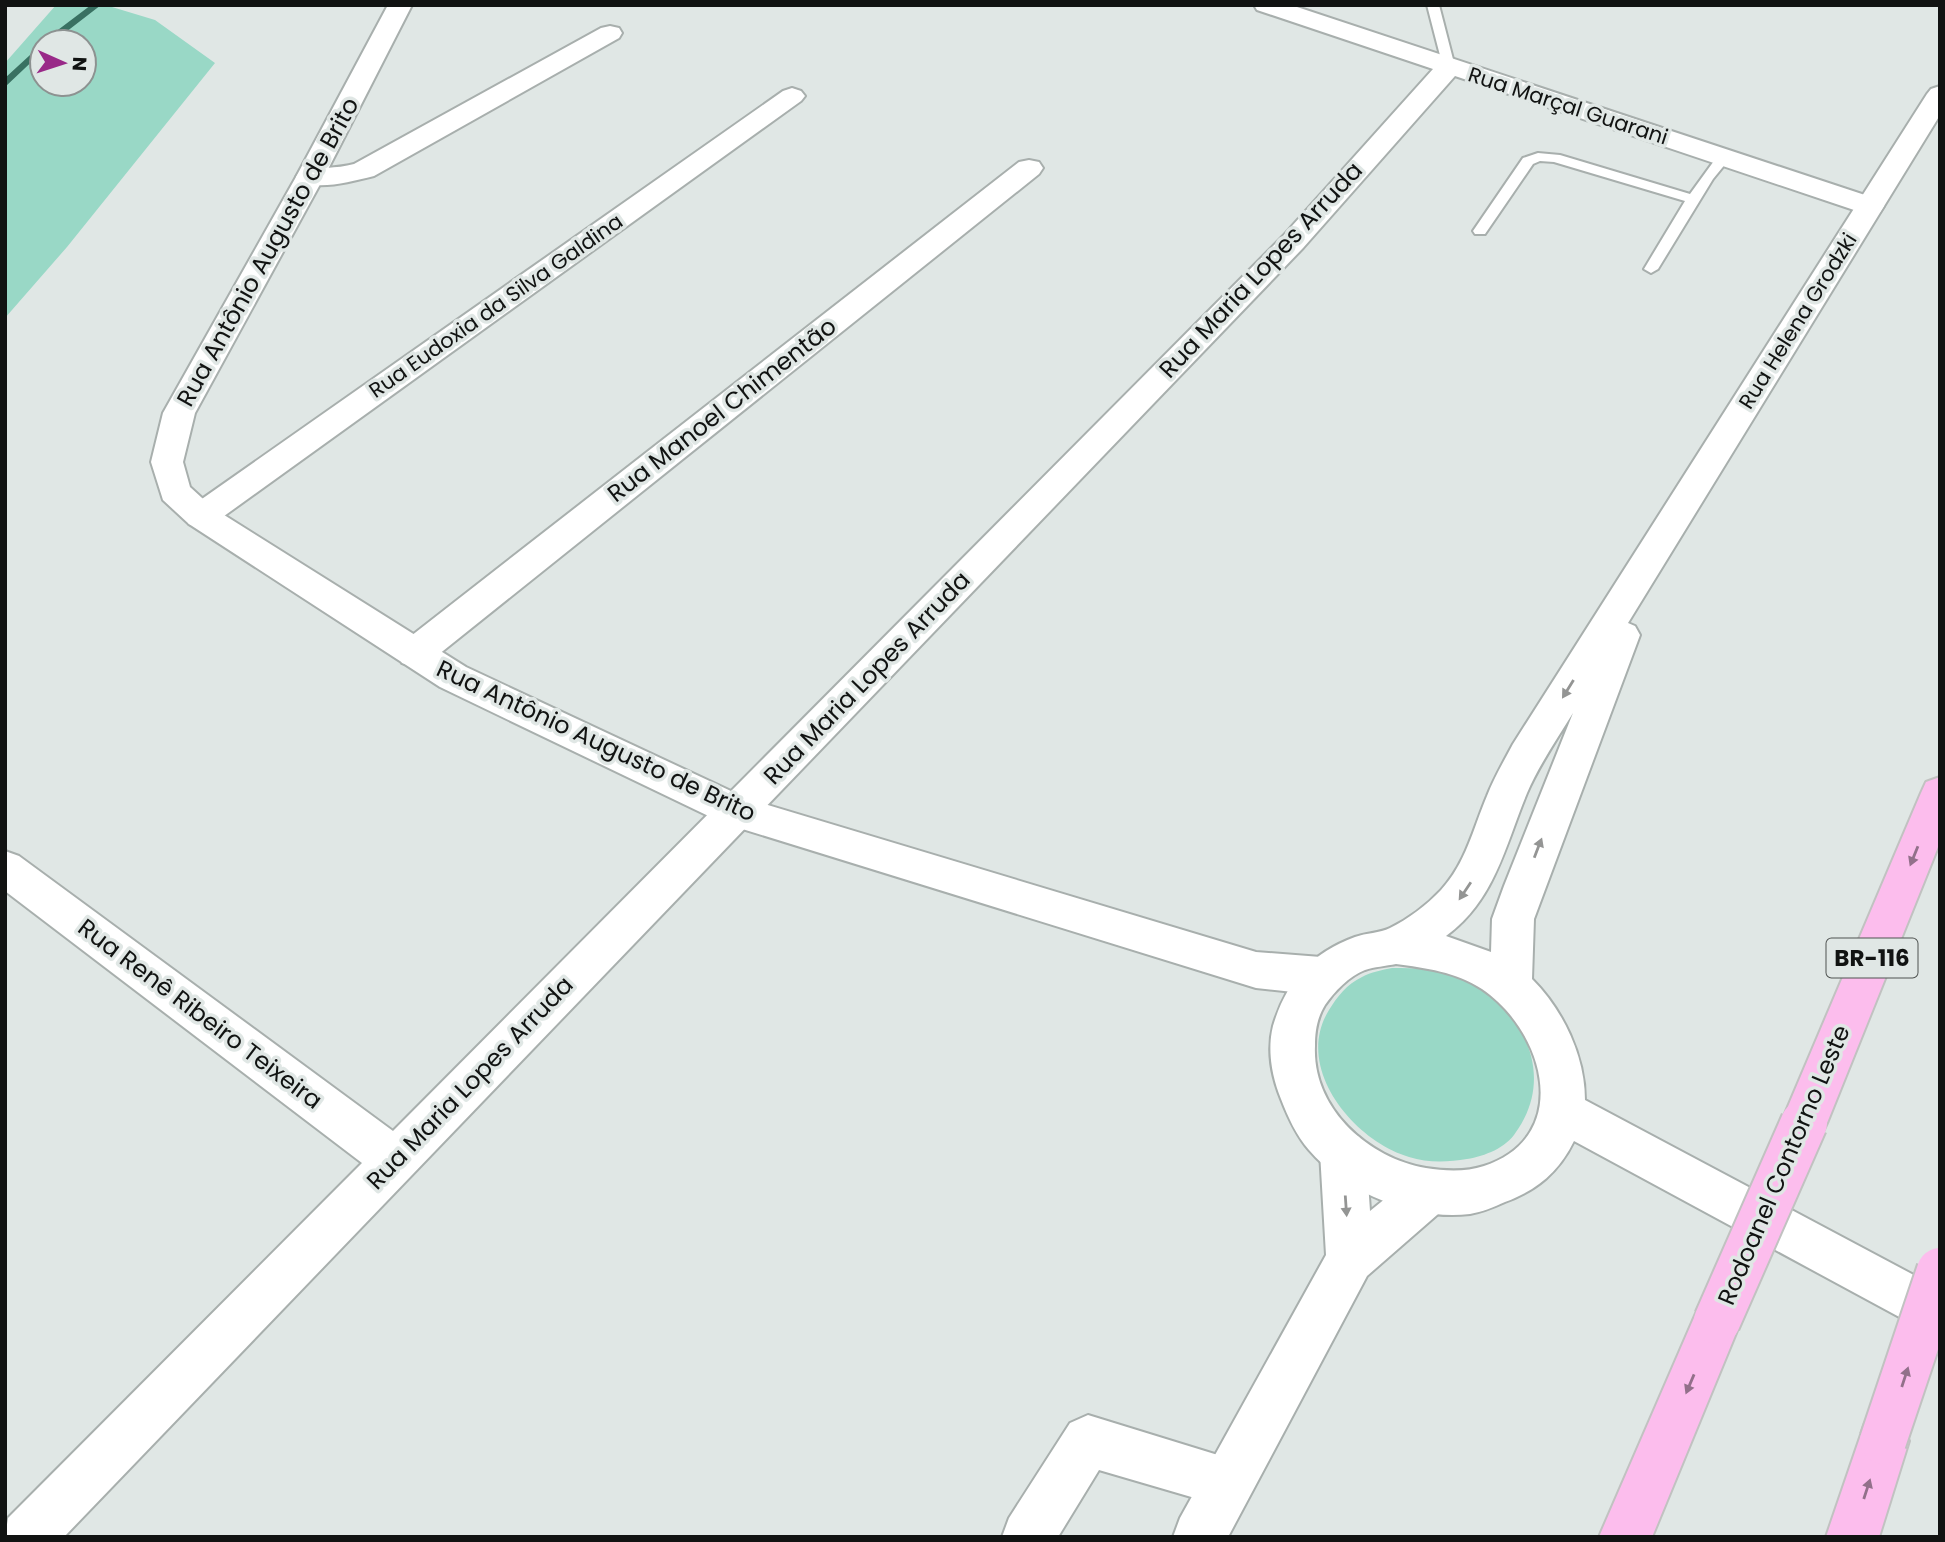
<svg xmlns="http://www.w3.org/2000/svg" width="1945" height="1542" font-family="Poppins,sans-serif">
  <rect width="100%" height="100%" fill="#e0e7e5"/>
  <path fill="#99d8c6" fill-rule="evenodd" d="M56,5H114L112,7L155,20L215,63L67,247L5,318V63ZM42,42H84V84H42Z
    M1392,968C1415,968 1438,968 1460,977C1521,1005 1558,1073 1516,1132C1506,1148 1485,1156 1467,1159C1448,1162 1428,1163 1409,1157C1354,1141 1293,1068 1329,1010C1337,997 1347,984 1362,977C1371,972 1382,970 1392,968Z"/>
  <g fill="none" stroke-linecap="round" stroke-linejoin="round">
    <path fill="#397162" fill-rule="evenodd" d="M91,5H101L53,42H42Z
      M42,44V52L5,87V78Z"/>
    <defs>
      <path id="service" d="M1427,5H1439L1455,67L1453,70L1449,71L1443,67Z
        M1538,153L1560,155L1690,194L1719,154L1724,153L1731,157L1713,179L1658,269L1651,273L1644,269L1685,201L1554,162L1540,161L1533,164L1485,234H1475L1473,231L1523,158Z"/>
      <path id="minor" d="M1254,5H1291L1880,200L1884,206L1880,212L1870,214L1860,212L1455,76L1303,248L64,1537H5L8,1518L362,1163L5,891V851L19,856L393,1131L1283,236L1433,69L1257,10Z
        M610,26L619,28L622,33L619,38L374,176C349,182 326,189 300,183L296,177L300,171C318,167 336,169 354,164L601,28Z
        M792,88L801,91L805,96L801,101L213,524L201,528L189,524L184,516L189,508L783,91Z
        M1029,160L1039,162L1043,168L1039,174L428,663L415,667L402,663L397,653L402,643L1019,162Z
        M1088,1415L1247,1464L1255,1482L1247,1500L1229,1508L1099,1470L1058,1537H1002L1009,1518L1070,1423Z"/>
      <path id="tertiary" d="M388,5H412L324,177L195,413L183,462L190,487L213,508L466,667L748,799L1256,952L1321,957L1336,963L1342,976L1336,989L1321,995L1256,988L723,823L440,687L189,524L163,500L151,462L163,413L296,177Z
        M1343,1130L1359,1137L1366,1152L1370,1211L1413,1176L1429,1170L1445,1176L1452,1192L1445,1208L1367,1276L1228,1537H1173L1180,1518L1326,1255L1320,1152L1327,1137Z"/>
      <path id="secondary" d="M1940,86V115L1628,623L1635,626L1640,635L1534,919L1532,979C1563,1010 1585,1056 1585,1100L1940,1289V1339L1574,1141C1559,1172 1537,1190 1505,1202C1494,1207 1482,1212 1470,1214C1414,1221 1345,1192 1309,1150C1296,1135 1288,1117 1281,1099C1272,1077 1267,1050 1273,1026C1286,982 1311,953 1355,937C1366,933 1380,933 1390,928C1408,919 1427,905 1441,890C1466,863 1473,829 1487,796C1494,778 1504,761 1513,744L1927,94L1931,89ZM1573,713L1504,886L1492,919L1491,952L1446,936C1495,900 1505,846 1527,793C1539,765 1557,739 1573,713ZM1396,964C1426,968 1456,972 1482,989C1544,1031 1574,1136 1484,1166C1466,1172 1445,1171 1426,1168C1368,1158 1312,1108 1315,1046C1315,1031 1317,1018 1325,1005C1334,992 1349,976 1365,970C1374,967 1386,966 1396,964Z"/>
      <path id="motorway" d="M1940,777V842L1827,1123L1820,1138L1804,1144L1788,1138L1781,1123L1921,793L1926,782Z
        M1717,1297L1734,1304L1741,1321L1652,1537H1599L1700,1304Z
        M1883,1415L1901,1423L1909,1441L1879,1537H1826L1865,1423Z"/>
    </defs>
    <use href="#service" stroke="#a8afad" stroke-width="4"/>
    <use href="#minor" stroke="#a8afad" stroke-width="4"/>
    <use href="#tertiary" stroke="#a8afad" stroke-width="4"/>
    <use href="#secondary" stroke="#a8afad" stroke-width="4"/>
    <use href="#motorway" stroke="#c1c2c1" stroke-width="4"/>
    <use href="#service" fill="#fff" fill-rule="evenodd"/>
    <use href="#minor" fill="#fff" fill-rule="evenodd"/>
    <use href="#tertiary" fill="#fff" fill-rule="evenodd"/>
    <use href="#secondary" fill="#fff" fill-rule="evenodd"/>
    <use href="#motorway" fill="#fcbded" fill-rule="evenodd"/>
    <defs>
      <path id="motorway-bridge" d="M1717,1321L1804,1123
        M1883,1441L1940,1271"/>
    </defs>
    <use href="#motorway-bridge" stroke="#c1c2c1" stroke-width="50" stroke-linecap="butt"/>
    <use href="#motorway-bridge" stroke="#fcbded" stroke-width="46"/>
  </g>
  <defs><path id="oneway-solid" d="M-6-.8H1V-3.2L6.5 0L1 3.2V.8H-6Z" transform="scale(1.75)"/></defs>
  <g fill="#949594">
    <use href="#oneway-solid" transform="translate(1568 689) rotate(122)"/>
    <use href="#oneway-solid" transform="translate(1538 848) rotate(-69)"/>
    <use href="#oneway-solid" transform="translate(1465 891) rotate(124)"/>
    <use href="#oneway-solid" transform="translate(1346 1206) rotate(86)"/>
  </g>
  <g fill="#92708a">
    <use href="#oneway-solid" transform="translate(1914 856) rotate(112)"/>
    <use href="#oneway-solid" transform="translate(1905 1377) rotate(-72)"/>
    <use href="#oneway-solid" transform="translate(1690 1384) rotate(113)"/>
    <use href="#oneway-solid" transform="translate(1867 1489) rotate(-72)"/>
  </g>
  <g text-anchor="middle" stroke-width="7" stroke-linejoin="round" paint-order="stroke">
    <g font-size="21" fill="#111312" stroke="#e0e7e5">
      <text transform="translate(1568 106) rotate(18)" y="7">Rua Marçal Guarani</text>
      <text transform="translate(496 306) rotate(-35)" y="7">Rua Eudoxia da Silva Galdina</text>
      <text transform="translate(1798 321) rotate(-58)" y="7">Rua Helena Grodzki</text>
    </g>
    <rect fill="#e0e7e5" stroke="#4f5351" stroke-width="2" x="1826.5" y="938.5" width="91" height="39" rx="5"/>
    <g font-size="23" font-weight="bold" fill="#111312">
      <text x="1872" y="966">BR-116</text>
    </g>
    <g font-size="24" fill="#111312" stroke="#e0e7e5">
      <text transform="translate(268 252) rotate(-61)" y="8">Rua Antônio Augusto de Brito</text>
      <text transform="translate(1261 270) rotate(-47)" y="8">Rua Maria Lopes Arruda</text>
      <text transform="translate(722 410) rotate(-38)" y="8">Rua Manoel Chimentão</text>
      <text transform="translate(867 678) rotate(-46)" y="8">Rua Maria Lopes Arruda</text>
      <text transform="translate(596 741) rotate(25)" y="8">Rua Antônio Augusto de Brito</text>
      <text transform="translate(200 1014) rotate(37)" y="8">Rua Renê Ribeiro Teixeira</text>
      <text transform="translate(470 1083) rotate(-46)" y="8">Rua Maria Lopes Arruda</text>
      <text transform="translate(1784 1165) rotate(-67)" y="8">Rodoanel Contorno Leste</text>
    </g>
  </g>
  <rect width="1945" height="1542" fill="none" stroke="#111312" stroke-width="14"/>
  <g transform="translate(63 63) rotate(93)"><circle r="33" fill="#e0e7e5" stroke="#8d9291" stroke-width="2"/>
  <path d="M0-5L12 26L0 18L-12 26Z" fill="#992988"/>
  <text y="-10" font-size="19" font-weight="bold" text-anchor="middle" fill="#111312">N</text>
  </g>
</svg>
